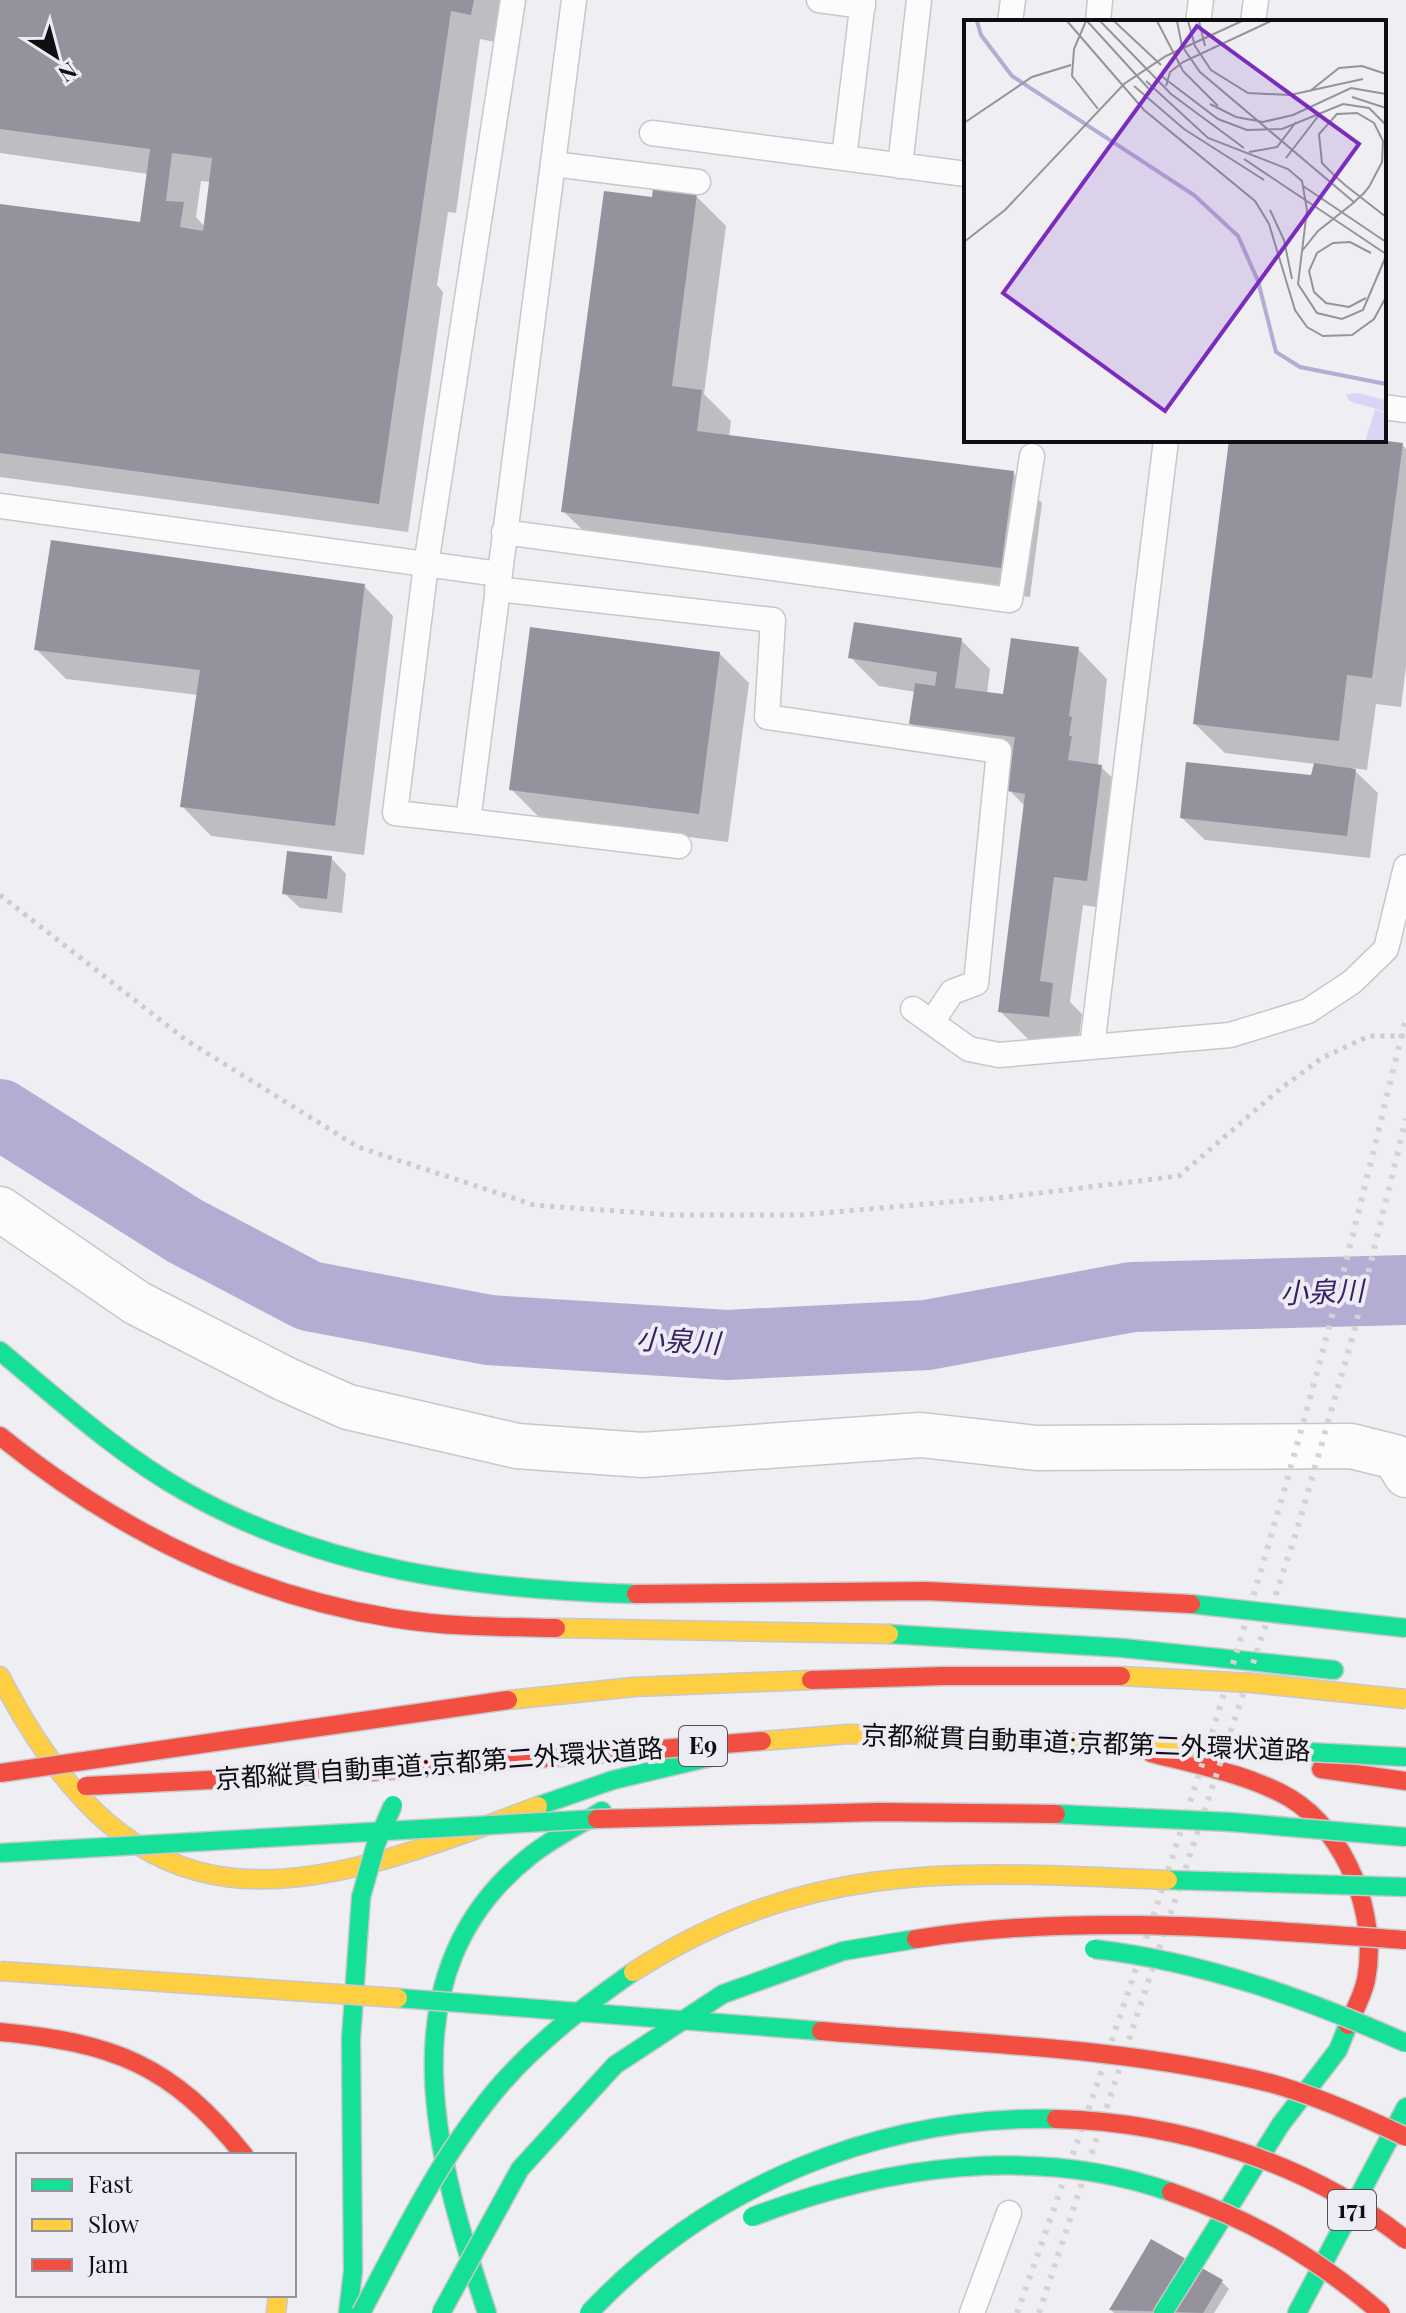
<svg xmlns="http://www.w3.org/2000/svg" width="1406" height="2313" font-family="'Playfair Display','Noto Sans JP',serif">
  <rect width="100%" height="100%" fill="#eeeef3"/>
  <path fill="#0003" fill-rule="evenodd" d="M0,0H508L500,43L480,39L456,213L448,212L437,285L443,292L408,532L0,477V206L142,225L148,174L0,153ZM201,181L211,182L205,227L196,217Z
    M696,196L726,226L704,394L731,421L729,437L1013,473L1042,503L1030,597L593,540L563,511L654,200Z
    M1231,440H1359L1402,445L1406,449V666L1401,707L1376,704L1367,770L1352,768L1378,793L1370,858L1205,840L1182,818L1313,777L1316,764L1225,753L1195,724Z
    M364,586L393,616L364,855L211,836L182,806L199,695L66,679L36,649Z
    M961,640L990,669L987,694L1005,696L1078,649L1107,679L1098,764L1131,796L1116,910L1083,905L1070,1002L1082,1014L1078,1046L1029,1040L1000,1011L1026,807L1010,791L1014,762L941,753L911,723L916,692L879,686L850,657Z
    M720,654L749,683L728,842L540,818L511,789Z
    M331,858L346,874L342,913L300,908L284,893Z
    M1222,2282L1229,2289L1214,2313H1114L1111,2310Z"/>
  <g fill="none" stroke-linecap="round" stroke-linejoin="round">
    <path stroke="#b5acd4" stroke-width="70" d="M0,1114L185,1231L309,1296L489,1330L727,1345L927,1335L1132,1297L1406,1290"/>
  </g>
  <path fill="#95929e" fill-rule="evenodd" d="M0,0H474L471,15L451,11L379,504L0,453V204L140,222L150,149L0,129ZM172,153L212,158L203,231L180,227L184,202L166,201Z
    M653,188L697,194L672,386L702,390L697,431L1014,471L1001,568L561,512L604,191L652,197Z
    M1229,440H1380L1403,443L1372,678L1347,675L1339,741L1193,724Z
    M51,540L365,584L335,826L180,807L200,670L34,650Z
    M854,622L962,638L955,688L1003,694L1011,638L1079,647L1069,716L1072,717L1069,736H1072L1068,760L1102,765L1087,881L1054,877L1040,981L1053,983L1049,1017L998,1012L1025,794L1007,791L1015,737L909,724L915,683L935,686L937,672L848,658Z
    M530,627L720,652L699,814L509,790Z
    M1186,762L1311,775L1314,763L1356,769L1347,836L1180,818Z
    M287,851L332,856L327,899L282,894Z
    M1151,2239L1223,2280L1203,2313L1109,2310Z"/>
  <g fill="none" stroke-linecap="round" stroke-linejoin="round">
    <defs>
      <path id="lane" d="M513,0L426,565L395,813L468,821L574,0
        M819,0L863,6
        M1010,22L1013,0
        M1098,22L1100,0
        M1198,22L1201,0
        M1253,22L1256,0
        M652,133L966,174
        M844,158L863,0
        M553,164L698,182
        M900,166L919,0
        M1384,407L1406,410
        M0,506L499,574
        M504,532L1010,600L1032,456
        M497,589L773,620L767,717L999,751L976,983L952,992L932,1022
        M468,821L679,846
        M913,1009L969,1049L999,1055L1230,1035L1308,1011L1352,982L1386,949L1406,867
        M1092,1047L1166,440
        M972,2313L1009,2213"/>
      <path id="street" d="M0,1209L137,1303L285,1379L348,1407L517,1446L642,1455L921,1435L1036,1448L1351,1446L1395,1457L1406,1475"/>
      <path id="fast" d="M0,1351C59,1400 117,1453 184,1491C323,1570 479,1590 636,1594
        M889,1634L1123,1648L1334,1670
        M538,1806L613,1780L711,1757
        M348,2313L353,2271L351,2039L361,1897
        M487,2313C437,2161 381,1974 530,1856C551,1839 578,1826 602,1811
        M1163,2313L1281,2124L1338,2050L1348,2025
        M1297,2313L1406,2107"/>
      <path id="slow" d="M556,1628L889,1634
        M0,1676C139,1946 294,1900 538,1806
        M276,2313L278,2295"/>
      <path id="jam" d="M0,1436C115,1529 245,1594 392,1618C446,1627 501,1627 556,1628
        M1151,1753C1197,1765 1248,1774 1290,1798C1346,1832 1379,1916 1366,1980C1363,1995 1354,2011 1348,2025
        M1321,1769L1406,1781
        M0,2032C114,2043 171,2064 244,2155"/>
    </defs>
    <use href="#lane" stroke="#c8c8cb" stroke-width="27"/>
    <use href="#street" stroke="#c8c8cb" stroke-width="47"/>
    <use href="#fast" stroke="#c8c8cb" stroke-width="21"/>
    <use href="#slow" stroke="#c8c8cb" stroke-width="21"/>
    <use href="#jam" stroke="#c8c8cb" stroke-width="21"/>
    <path stroke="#cccccd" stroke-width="5" stroke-dasharray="4 6" stroke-linecap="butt" d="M0,895L186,1040L358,1147L534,1205L671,1215H800L1007,1197L1179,1176L1280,1089L1322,1058L1369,1036H1406"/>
    <use href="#lane" stroke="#fcfcfd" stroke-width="24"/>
    <use href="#street" stroke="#fcfcfd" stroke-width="44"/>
    <use href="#fast" stroke="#16e098" stroke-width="18"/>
    <use href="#slow" stroke="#ffcf43" stroke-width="18"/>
    <use href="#jam" stroke="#f24e42" stroke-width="18"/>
    <path stroke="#d4d4d5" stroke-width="6" stroke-dasharray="4 8" stroke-linecap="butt" d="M1017,2313C1132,1991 1239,1665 1327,1335C1355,1230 1380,1123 1406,1018
      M1039,2313L1297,1530L1353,1335L1406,1119"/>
    <defs>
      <path id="fast-bridge" d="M1191,1604L1406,1628
        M1269,1750L1406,1757
        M1056,1814L1230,1822L1406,1837
        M0,1853L597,1819
        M1168,1880L1406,1887
        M361,1897L376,1844L393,1805
        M1094,1949C1204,1962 1305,1998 1406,2043
        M398,1998L821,2031
        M752,2217C884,2166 1034,2144 1171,2192
        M361,2313C403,2234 443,2151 502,2083C540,2040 586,2005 633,1972
        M441,2313L520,2169L615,2065L723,1994L843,1951L916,1939
        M589,2313C710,2184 881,2115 1056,2119"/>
      <path id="slow-bridge" d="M1121,1676L1252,1683L1406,1699
        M508,1700L634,1687L811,1680
        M762,1741L849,1734L1269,1750
        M0,1971L398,1998
        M633,1972C813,1856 966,1872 1168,1880"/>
      <path id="jam-bridge" d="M636,1594L926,1591L1191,1604
        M811,1680L944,1676H1121
        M0,1773L508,1700
        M86,1786L355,1773L762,1741
        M597,1819L879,1812L1056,1814
        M916,1939C1077,1913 1243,1929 1406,1940
        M821,2031C971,2044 1123,2046 1270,2083C1317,2096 1362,2116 1406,2137
        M1056,2119C1179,2122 1310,2163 1406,2240
        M1171,2192C1254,2221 1314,2256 1381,2313"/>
    </defs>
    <use href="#fast-bridge" stroke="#c8c8cb" stroke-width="21" stroke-linecap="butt"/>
    <use href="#slow-bridge" stroke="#c8c8cb" stroke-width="21" stroke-linecap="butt"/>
    <use href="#jam-bridge" stroke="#c8c8cb" stroke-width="21" stroke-linecap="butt"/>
    <use href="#fast-bridge" stroke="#16e098" stroke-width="18"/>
    <use href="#slow-bridge" stroke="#ffcf43" stroke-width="18"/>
    <use href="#jam-bridge" stroke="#f24e42" stroke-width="18"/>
  </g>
  <g text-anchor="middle" stroke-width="8" stroke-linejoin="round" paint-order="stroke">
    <g fill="#edecf5" stroke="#525155" stroke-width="2">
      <rect x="679" y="1726" width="48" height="40" rx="6"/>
      <rect x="1328" y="2190" width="48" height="40" rx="6"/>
    </g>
    <g font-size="24" font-weight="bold" fill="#0f0e11">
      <text x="703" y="1754">E9</text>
      <text x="1352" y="2218">171</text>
    </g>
    <g font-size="26" fill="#0f0e11" stroke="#edecf5">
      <text transform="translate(1086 1743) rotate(2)" y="9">京都縦貫自動車道;京都第二外環状道路</text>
      <text transform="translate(439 1764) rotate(-4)" y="9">京都縦貫自動車道;京都第二外環状道路</text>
    </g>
    <g font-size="28" font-style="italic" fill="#392164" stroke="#edecf5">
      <text transform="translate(1322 1292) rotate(-2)" y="10">小泉川</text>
      <text transform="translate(678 1341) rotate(3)" y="10">小泉川</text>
    </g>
  </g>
  <g transform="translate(964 20)">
    <rect width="422" height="422" fill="#eeeef3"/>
    <path d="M394,373L422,380V392L385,381L382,374ZM411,390L422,393V421H401Z" fill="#dbd4f5"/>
    <path fill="none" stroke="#b5acd4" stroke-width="4" d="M13,1L17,15L48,56L230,175L274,216L294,261L312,332L336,347L422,364"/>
    <path fill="none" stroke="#959499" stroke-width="2" d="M103,1L180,90L291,181L305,204L331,290L343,307L359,316L388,315L410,299L422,277M122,1L110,29L108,56L134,89M123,1L185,69M136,1L207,74L280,128M150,1L197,45M193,1L219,51L254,86M213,1L218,26L236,52L391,183M224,1L231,26L247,50L284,73L326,75L399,59M235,1L241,26M196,55L254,99L283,110L318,109L379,84L405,88L422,105M182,61L244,118L324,149L338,161L343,190L334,264L353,293L378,299L399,290L422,236M170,66L220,109L300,160M202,66L206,52L219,42L307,1M346,71L375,48L398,46L422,54M388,77L422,88M246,84L272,97L299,102L329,95L387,68L422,74M0,103L68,57L107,45M285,132L313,127L332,102M322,138L355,95M280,139L422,234M339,166L422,222M306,190L320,220L328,259M0,222L41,190L160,64L202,36L278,1M338,231L354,211L388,184L400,173L405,167L418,142L419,121L410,103L393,93L373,94L355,114L358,143L371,156L381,165L422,197M402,278L385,287L362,283L350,272L345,251L353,233L369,223L386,222L407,233"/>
    <path fill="#7b2cbf" fill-opacity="0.15" stroke="#7b2cbf" stroke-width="4" d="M233,6L395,124L201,391L39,273Z"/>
    <rect width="422" height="422" fill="none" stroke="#0f0e11" stroke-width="4"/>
  </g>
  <rect x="16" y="2153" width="280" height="144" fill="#edecf5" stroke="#94939a" stroke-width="2"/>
  <rect x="32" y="2179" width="40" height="12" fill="#16e098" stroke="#94939a" stroke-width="2"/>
  <text x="88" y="2193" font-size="24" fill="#0f0e11">Fast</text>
  <rect x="32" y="2219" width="40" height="12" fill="#ffcf43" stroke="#94939a" stroke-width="2"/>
  <text x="88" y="2233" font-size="24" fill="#0f0e11">Slow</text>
  <rect x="32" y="2259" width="40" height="12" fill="#f24e42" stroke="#94939a" stroke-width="2"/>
  <text x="88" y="2273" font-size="24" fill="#0f0e11">Jam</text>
  <g transform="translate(56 56) rotate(144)" stroke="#edecf5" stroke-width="6" paint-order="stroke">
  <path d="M0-6L14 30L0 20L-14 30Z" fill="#0f0e11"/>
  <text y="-12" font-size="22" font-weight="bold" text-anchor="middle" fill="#0f0e11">N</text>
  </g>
</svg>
